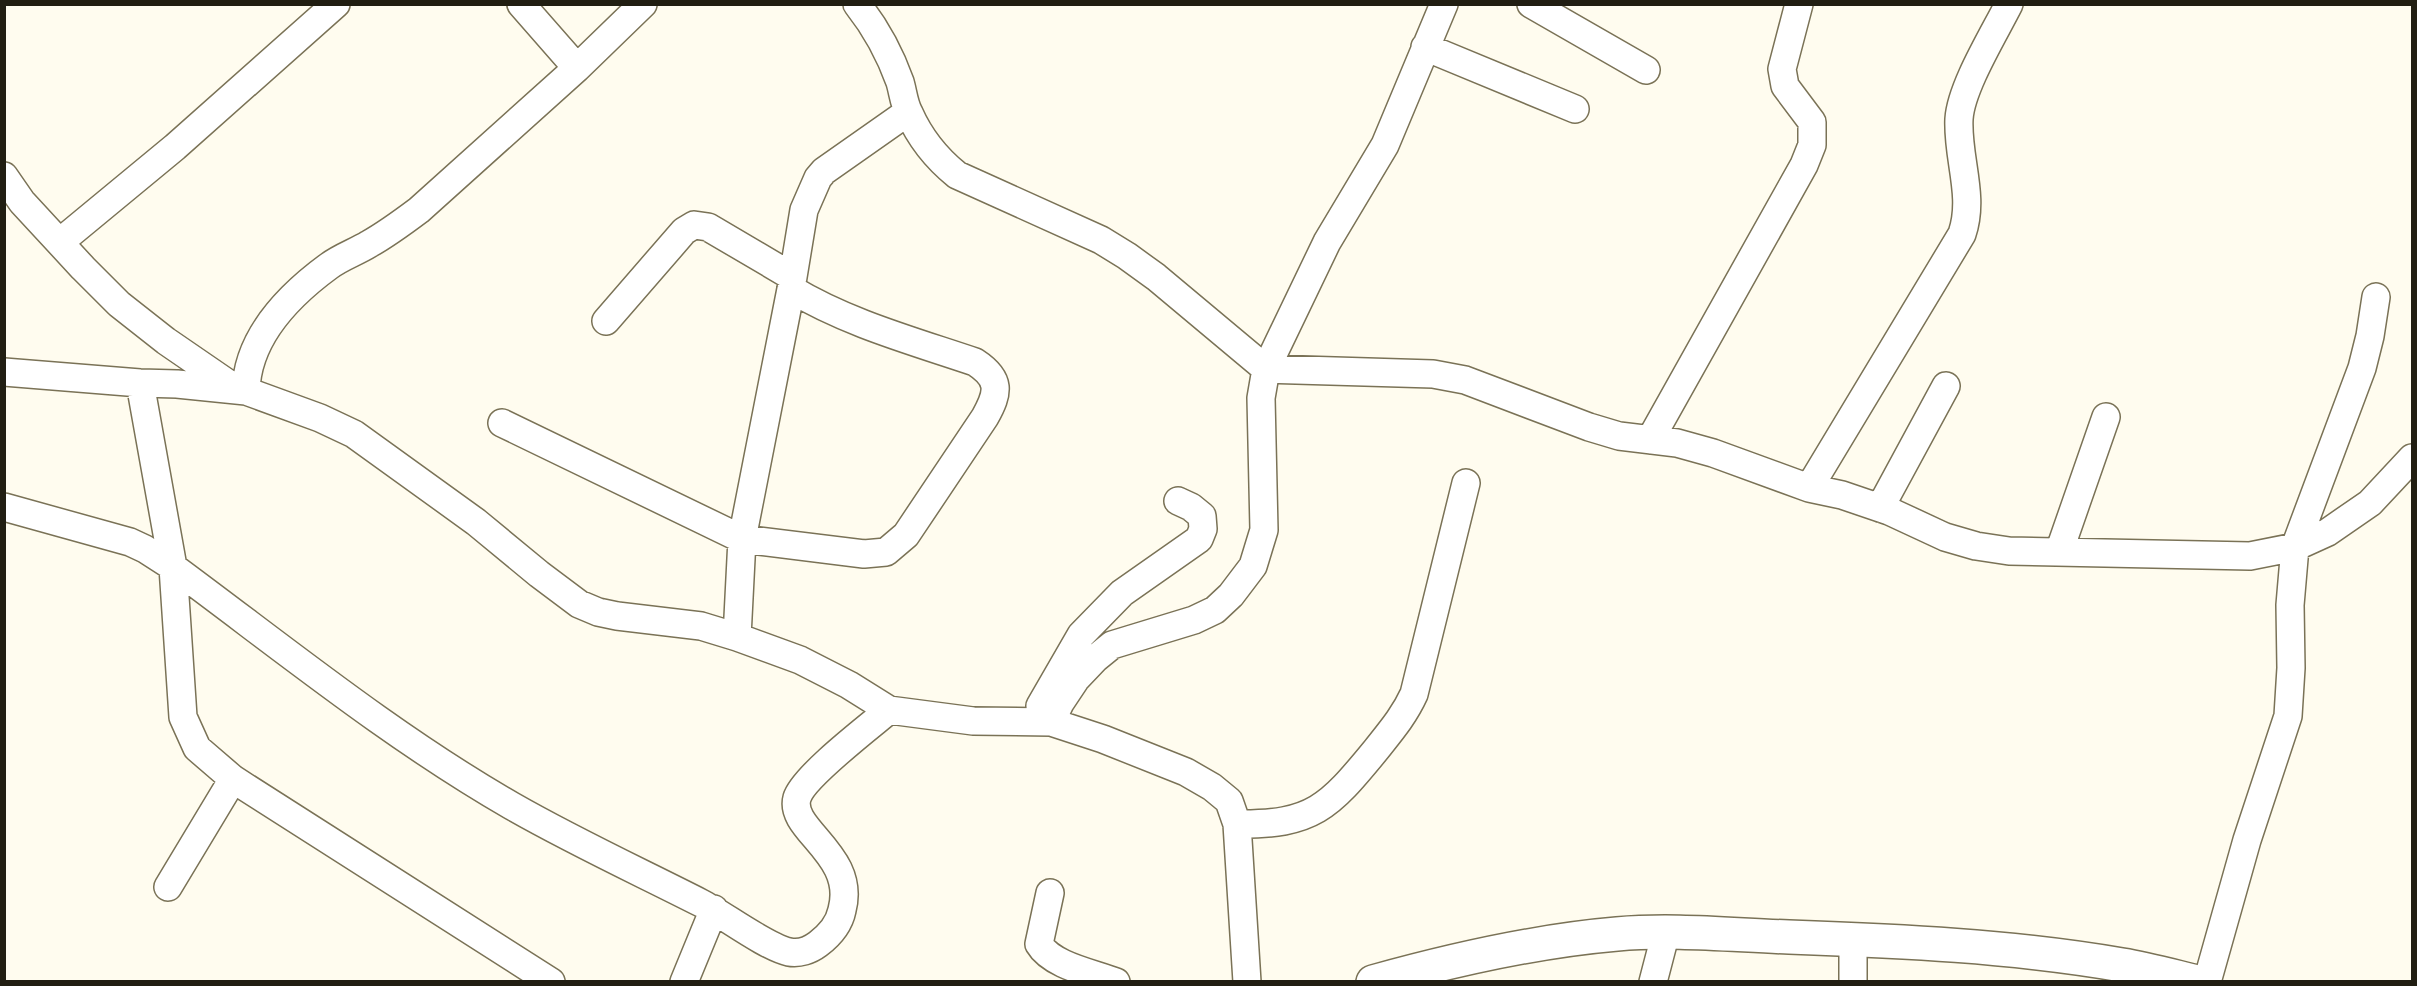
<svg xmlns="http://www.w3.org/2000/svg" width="2417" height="986" font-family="'Open Sans',sans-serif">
  <rect width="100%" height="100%" fill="#fffcef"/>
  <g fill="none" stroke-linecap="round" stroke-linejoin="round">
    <defs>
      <path id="minor" d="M521,4L577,68
        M857,4C876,28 890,54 900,82C903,92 904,104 909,113C920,138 936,158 957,175L1101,240L1127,256L1156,277L1266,369L1433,374L1465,380L1589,427L1619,436L1677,443L1713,453L1809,488L1842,495L1889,511L1945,537L1976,546L2009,551L2250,556L2295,547L2328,532L2370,503L2412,458
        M1531,4L1646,70
        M1425,47L1575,109
        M4,176L22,202L83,268L119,304L166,341L233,387
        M60,242L175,147L336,4
        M606,321L684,231L694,225L708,227L793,277
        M4,372L140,383L177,384L246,391L320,418L354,434L476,522L539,574L579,604L598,612L617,616L701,626L737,637L800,660L849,685L889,710L973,721L1051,722L1103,739L1186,772L1212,787L1229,801L1237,824L1247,982
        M140,383L173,567L183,717L197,748L233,779L551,982
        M246,391C247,338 288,296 329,266C341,257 356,252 369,244C387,234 403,222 419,210L577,68L643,4
        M502,423L742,539L864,554L886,552L906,535L985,417C999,392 1001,379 975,362C913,341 847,323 791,289
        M1650,440L1804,165L1812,145V122L1785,86L1782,69L1799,4
        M1809,488L1962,234C1975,196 1957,158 1959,119C1961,87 1994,34 2009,4
        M4,507L130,542L145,549L173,567C284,649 392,737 512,806C573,841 638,871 701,903C724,915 766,947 789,952C799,954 810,950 818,944C830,935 839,925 842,910C857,854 788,830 797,798C803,777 870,726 889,710
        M1880,508L1946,386
        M2059,552L2106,417
        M737,637L742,539L791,289L804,210L818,178L824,171L908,112
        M1040,706L1081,635L1122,593L1199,539L1203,529L1202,516L1191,507L1178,501
        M1051,722L1060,703L1076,679L1096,658L1112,645L1194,620L1215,610L1231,595L1253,566L1264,530L1261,398L1266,369L1327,242L1385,145L1444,4
        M1237,824C1313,825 1329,807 1375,751C1390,732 1404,716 1414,694L1466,483
        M168,887L233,779
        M1050,893L1039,944C1052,966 1093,973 1116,982
        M684,982L714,909
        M1653,982L1666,932
        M1853,982V939
        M2207,982L2247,840L2288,716L2291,668L2290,605L2295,547L2362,368L2370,336L2376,297"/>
      <path id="major" d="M1373,982C1452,960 1534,941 1617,934C1673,929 1732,935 1789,937C1900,941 2012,946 2122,965C2147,969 2172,976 2197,982"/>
    </defs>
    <use href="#minor" stroke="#7a7256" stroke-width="30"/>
    <use href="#major" stroke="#7a7256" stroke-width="36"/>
    <use href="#minor" stroke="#fff" stroke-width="27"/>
    <use href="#major" stroke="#fff" stroke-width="33"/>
  </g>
  <rect width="2417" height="986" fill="none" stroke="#211e12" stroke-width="12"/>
</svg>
